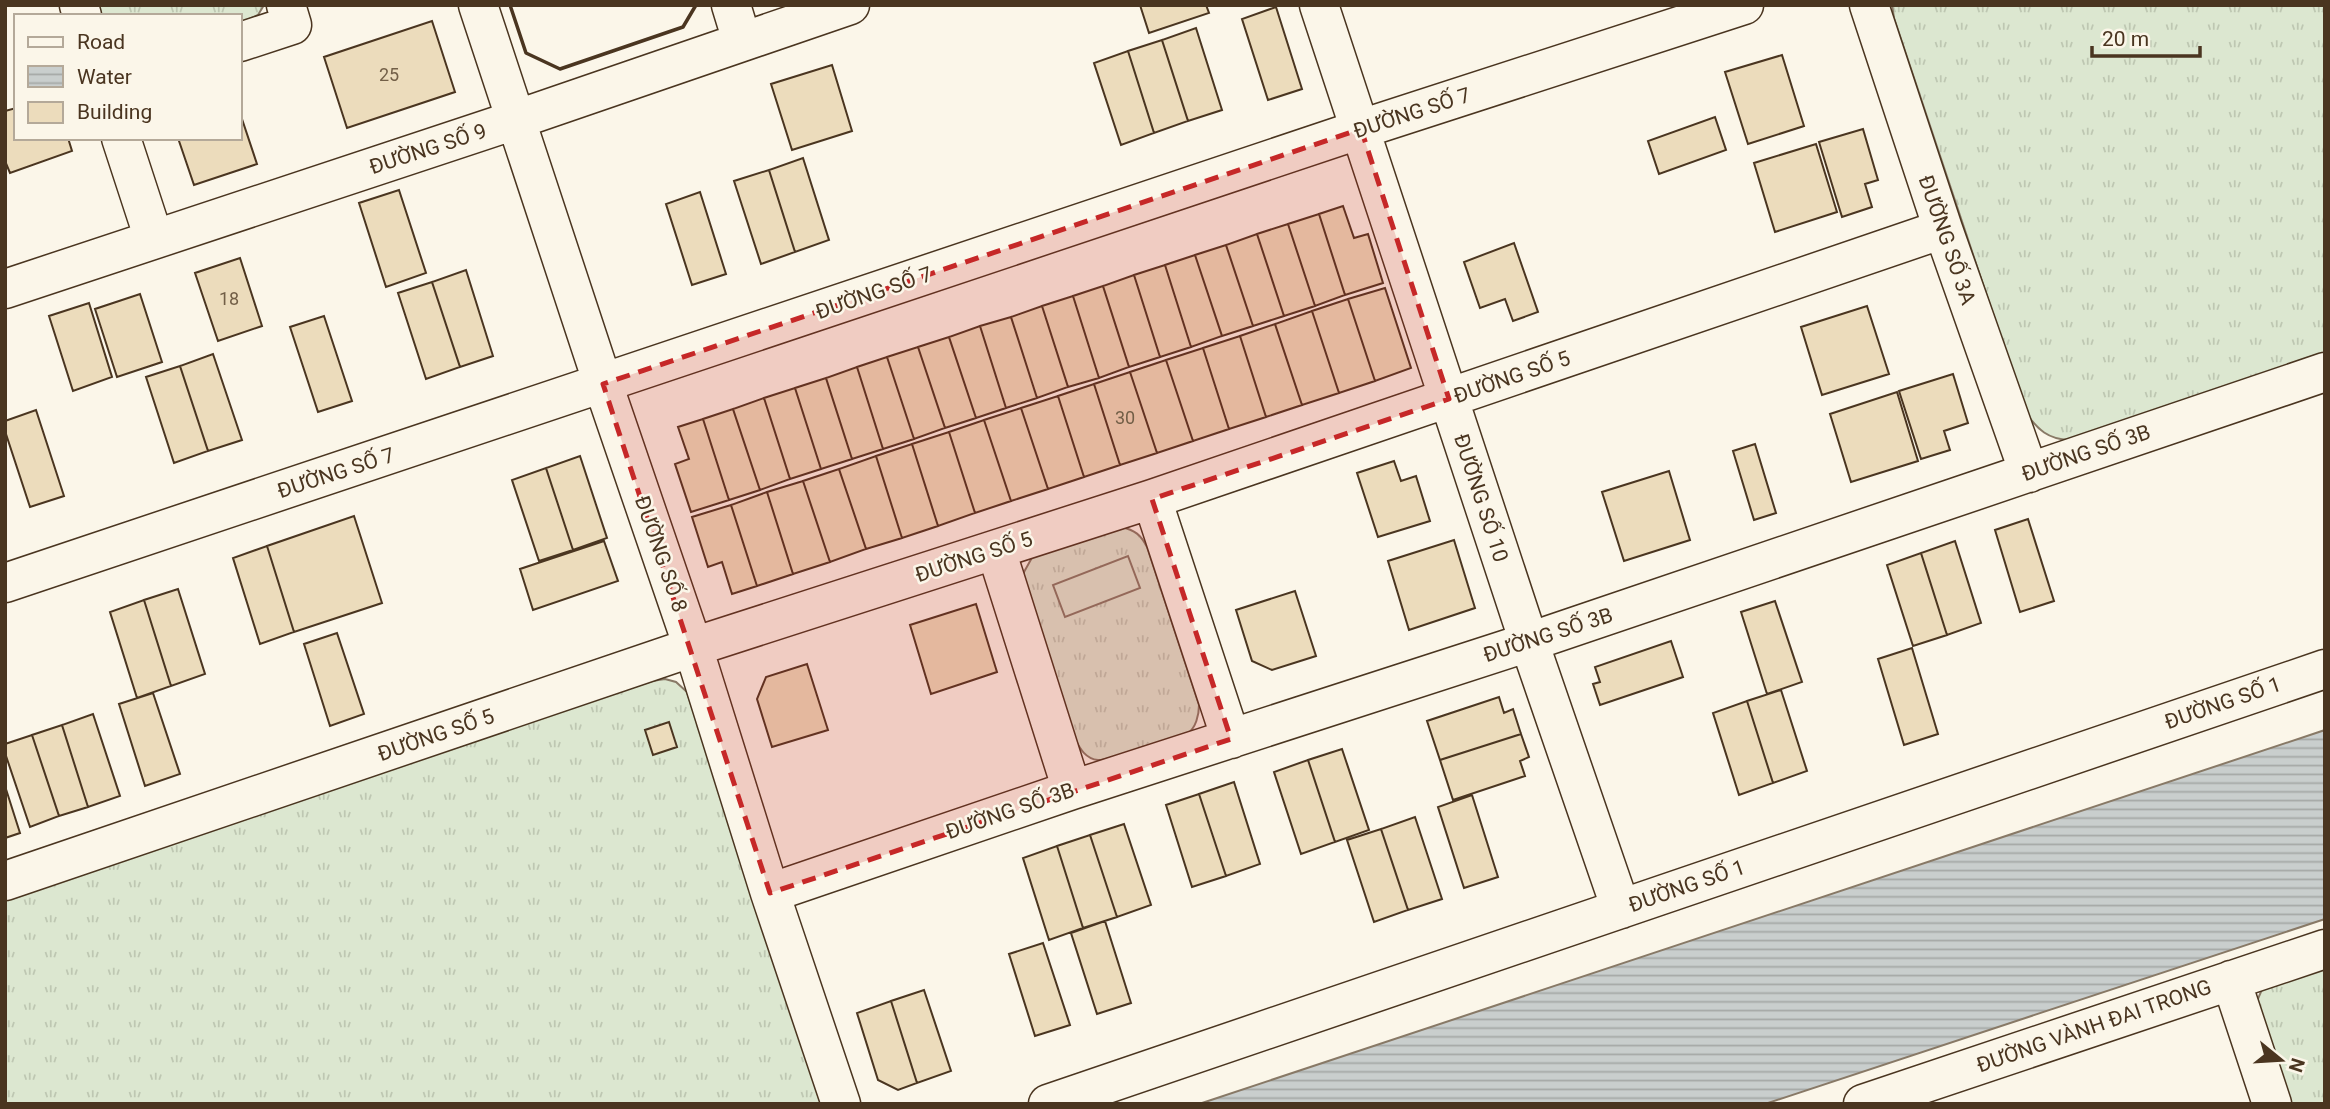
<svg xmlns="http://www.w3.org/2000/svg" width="2330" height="1109" font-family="Roboto,sans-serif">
  <defs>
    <pattern id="grass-tufts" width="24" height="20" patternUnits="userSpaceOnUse" patternTransform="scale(1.75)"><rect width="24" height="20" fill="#dce7d0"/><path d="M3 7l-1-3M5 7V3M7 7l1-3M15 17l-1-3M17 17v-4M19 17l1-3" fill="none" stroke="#bec7b2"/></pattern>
    <pattern id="water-rules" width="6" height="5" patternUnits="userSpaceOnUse" patternTransform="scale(1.75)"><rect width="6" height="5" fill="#c9cecd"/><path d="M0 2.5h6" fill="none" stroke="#a5a8a6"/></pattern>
  </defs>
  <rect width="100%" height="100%" fill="#fbf6e9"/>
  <path fill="url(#grass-tufts)" stroke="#887966" stroke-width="2" d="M93,5H264L258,15L240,23V16H96Z
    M1892,5H2325V359L2069,440C2048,439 2038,430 2026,413L1894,18Z
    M1121,527C1135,530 1141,535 1147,547L1199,705C1199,715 1196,728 1187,734C1180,738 1104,761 1098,760C1086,759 1080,749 1075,739L1024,585V572L1034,554Z
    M665,679L676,682L687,692L821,1104H5V895L652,681Z
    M2325,959V1104H2281L2254,1008L2263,987Z"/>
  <path fill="#dce7d0" stroke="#887966" stroke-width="2" d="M1128,556L1140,588L1065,617L1053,585Z"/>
  <path fill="url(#water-rules)" stroke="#887966" stroke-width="2" d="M2325,730V919L1765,1104H1199Z"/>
  <path fill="#ecdcbc" stroke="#4a3520" stroke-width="2" d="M1140,5H1206L1209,13L1149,33Z
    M1276,7L1302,89L1268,100L1242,19Z
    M432,21L455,92L347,128L324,57Z
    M1196,28L1222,110L1188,121L1162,40Z
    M1162,40L1188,121L1154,133L1128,51Z
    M1128,51L1154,133L1121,145L1094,63Z
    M1782,55L1804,126L1748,144L1725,72Z
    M832,65L852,131L792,150L771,84Z
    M16,108V138H68L72,151L10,173L5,161V111Z
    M240,113L257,164L194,185L178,138H240Z
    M1715,117L1726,150L1659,174L1648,141Z
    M1863,129L1878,180L1865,184L1872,207L1842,217L1819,142Z
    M1816,144L1837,212L1775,232L1754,163Z
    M803,158L829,240L795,252L769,170Z
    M769,170L795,252L761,264L734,181Z
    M399,190L426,273L386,287L359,203Z
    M700,192L726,274L692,285L666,204Z
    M1343,206L1354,238L1368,234L1383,283L1345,295L1319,214Z
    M1319,214L1345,295L1315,306L1288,224Z
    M1288,224L1315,306L1284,316L1257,234Z
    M1257,234L1284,316L1253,326L1226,245Z
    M1514,243L1538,312L1513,321L1505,299L1480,308L1464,262Z
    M1226,245L1253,326L1222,336L1195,255Z
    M1195,255L1222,336L1191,347L1165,265Z
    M240,258L262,326L218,341L195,273Z
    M1165,265L1191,347L1160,357L1134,275Z
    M466,270L493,356L460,367L432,282Z
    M1134,275L1160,357L1129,367L1103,286Z
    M432,282L460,367L426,379L398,293Z
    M1103,286L1129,367L1099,378L1073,296Z
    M1385,288L1411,368L1375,381L1348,299Z
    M140,294L162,362L117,377L95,309Z
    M1073,296L1099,378L1068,387L1042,306Z
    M1348,299L1375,381L1339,393L1312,311Z
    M89,303L112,377L73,391L49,316Z
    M1042,306L1068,387L1037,398L1011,317Z
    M1867,306L1889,374L1822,395L1801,327Z
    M1312,311L1339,393L1302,405L1275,324Z
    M324,316L352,401L318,412L290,327Z
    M1011,317L1037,398L1006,408L980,326Z
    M1275,324L1302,405L1266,417L1240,336Z
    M980,326L1006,408L976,418L949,337Z
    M1240,336L1266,417L1229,429L1203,348Z
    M949,337L976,418L945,428L918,347Z
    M918,347L945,428L914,439L887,357Z
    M1203,348L1229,429L1193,441L1166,360Z
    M213,354L242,440L208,451L180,366Z
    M887,357L914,439L883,449L857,367Z
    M1166,360L1193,441L1157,453L1130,372Z
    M180,366L208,451L174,463L146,377Z
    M857,367L883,449L852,459L826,378Z
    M1130,372L1157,453L1120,465L1094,384Z
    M1953,374L1968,423L1944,431L1950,450L1921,459L1899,391Z
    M826,378L852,459L821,469L795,388Z
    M1094,384L1120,465L1084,477L1058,396Z
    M795,388L821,469L790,479L764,398Z
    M1897,392L1918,461L1851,482L1830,414Z
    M1058,396L1084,477L1048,489L1021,408Z
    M764,398L790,479L760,490L733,409Z
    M1021,408L1048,489L1011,501L984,420Z
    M733,409L760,490L729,500L703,419Z
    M36,410L64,496L30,507L5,431V421Z
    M703,419L729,500L691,512L675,464L689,459L678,427Z
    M984,420L1011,501L975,513L949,432Z
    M949,432L975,513L938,526L912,444Z
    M912,444L938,526L902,538L876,456Z
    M1755,444L1776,513L1754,520L1733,451Z
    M580,456L607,538L573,550L546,468Z
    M876,456L902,538L866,549L839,469Z
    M1394,461L1401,481L1416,476L1430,521L1378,537L1357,473Z
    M546,468L573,550L539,561L512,480Z
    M839,469L866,549L830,562L803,481Z
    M1669,471L1690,540L1624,561L1602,492Z
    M803,481L830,562L793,574L767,492Z
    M767,492L793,574L757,586L731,505Z
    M731,505L757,586L732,594L722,562L708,567L692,517Z
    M354,516L382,603L294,632L267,546Z
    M2028,519L2054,601L2020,612L1995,530Z
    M1454,540L1475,608L1409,630L1388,561Z
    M604,541L618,581L533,610L520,569Z
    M1955,541L1981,623L1947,635L1921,553Z
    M267,546L294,632L260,644L233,558Z
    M1921,553L1947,635L1913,646L1887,565Z
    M178,589L205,674L171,686L144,600Z
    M1295,591L1316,656L1272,670L1252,661L1236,610Z
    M144,600L171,686L137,698L110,612Z
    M1775,601L1802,682L1767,694L1741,612Z
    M976,604L997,672L931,694L910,625Z
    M337,633L364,714L330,726L304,644Z
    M1671,641L1683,677L1600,705L1593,684L1600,682L1595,667Z
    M1912,648L1938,734L1904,745L1878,659Z
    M807,664L828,730L772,747L757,699L766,677Z
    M1781,690L1807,771L1773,783L1747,701Z
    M153,693L180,774L145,786L119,704Z
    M1499,697L1504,713L1513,709L1521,734L1440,760L1427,721Z
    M1747,701L1773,783L1739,795L1713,713Z
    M93,714L120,796L88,807L62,725Z
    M669,722L677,747L653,755L645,730Z
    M62,725L88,807L59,816L32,735Z
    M1521,734L1529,757L1520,761L1525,776L1453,800L1440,760Z
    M32,735L59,816L30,827L5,753V744Z
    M1342,749L1369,830L1335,842L1308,760Z
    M1308,760L1335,842L1301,854L1274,772Z
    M1234,782L1260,864L1226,876L1199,794Z
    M5,786L20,833L5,838Z
    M1199,794L1226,876L1192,887L1166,805Z
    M1472,795L1498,877L1464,888L1438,807Z
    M1415,817L1442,899L1408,910L1381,829Z
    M1124,824L1151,905L1117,917L1090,835Z
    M1381,829L1408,910L1374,922L1347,840Z
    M1090,835L1117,917L1083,928L1057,846Z
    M1057,846L1083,928L1049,940L1023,858Z
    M1105,921L1131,1003L1097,1014L1071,933Z
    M1043,943L1070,1025L1035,1036L1009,954Z
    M924,990L951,1071L917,1083L891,1001Z
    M891,1001L917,1083L898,1090L878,1080L857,1013Z"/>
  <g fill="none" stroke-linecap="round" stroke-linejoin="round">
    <defs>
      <path id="minor" d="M79,5L82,16
        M478,5L603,384L693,647L770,893L841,1104
        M731,5L742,41
        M1319,5L1529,642L1621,909
        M1869,5L1943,229L2029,473
        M240,42L292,25L286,5
        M121,138L154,239
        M5,289L515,120L850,5
        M1152,499L1231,739
        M996,550L1072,790
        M5,583L1361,129L1744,5
        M5,881L693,647L1152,499L1943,229
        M770,893L1072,790L1529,642L2325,372
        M2231,980L2272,1104
        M1048,1104L2325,669
        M1863,1104L2325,949"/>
    </defs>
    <use href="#minor" stroke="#4a3520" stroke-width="41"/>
    <use href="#minor" stroke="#fbf6e9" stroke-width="38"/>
    <path stroke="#4a3520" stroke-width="3.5" d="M510,5L526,53L560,69L683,27L696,5"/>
  </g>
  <path fill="#c62828" fill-opacity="0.2" stroke="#c62828" stroke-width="5" stroke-dasharray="14 9" stroke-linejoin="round" d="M1361,129L1449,399L1152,499L1231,739L770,893L603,384Z"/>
  <g text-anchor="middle" stroke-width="5" stroke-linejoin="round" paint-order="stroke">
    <g font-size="18" fill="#725f47">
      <text x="389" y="81">25</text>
      <text x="229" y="305">18</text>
      <text x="1125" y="424">30</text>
    </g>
    <g font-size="21" fill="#4a3520" stroke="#fbf6e9">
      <text transform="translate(1412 113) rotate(-18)" y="7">ĐƯỜNG SỐ 7</text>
      <text transform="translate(428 149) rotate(-18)" y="7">ĐƯỜNG SỐ 9</text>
      <text transform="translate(1947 240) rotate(71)" y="7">ĐƯỜNG SỐ 3A</text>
      <text transform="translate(874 293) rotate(-19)" y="7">ĐƯỜNG SỐ 7</text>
      <text transform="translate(1512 377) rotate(-19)" y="7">ĐƯỜNG SỐ 5</text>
      <text transform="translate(2086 453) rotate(-19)" y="7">ĐƯỜNG SỐ 3B</text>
      <text transform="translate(336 473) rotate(-18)" y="7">ĐƯỜNG SỐ 7</text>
      <text transform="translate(1481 498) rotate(72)" y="7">ĐƯỜNG SỐ 10</text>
      <text transform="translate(661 554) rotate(71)" y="7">ĐƯỜNG SỐ 8</text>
      <text transform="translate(974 557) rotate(-18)" y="7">ĐƯỜNG SỐ 5</text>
      <text transform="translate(1548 635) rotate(-18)" y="7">ĐƯỜNG SỐ 3B</text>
      <text transform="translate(2223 703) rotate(-19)" y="7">ĐƯỜNG SỐ 1</text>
      <text transform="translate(436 735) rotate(-19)" y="7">ĐƯỜNG SỐ 5</text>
      <text transform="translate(1010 811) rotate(-19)" y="7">ĐƯỜNG SỐ 3B</text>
      <text transform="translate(1687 886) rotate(-19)" y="7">ĐƯỜNG SỐ 1</text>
      <text transform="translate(2094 1026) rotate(-19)" y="7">ĐƯỜNG VÀNH ĐAI TRONG</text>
    </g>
  </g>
  <rect width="2330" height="1109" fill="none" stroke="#4a3520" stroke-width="14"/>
  <rect x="14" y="14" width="228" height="126" fill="#fbf6e9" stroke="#b4a999" stroke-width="2"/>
  <rect x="28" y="37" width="35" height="10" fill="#fbf6e9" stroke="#b4a999" stroke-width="2"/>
  <text x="77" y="49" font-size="21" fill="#4a3520">Road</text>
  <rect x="28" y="66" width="35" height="21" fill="url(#water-rules)" stroke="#b4a999" stroke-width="2"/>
  <text x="77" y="84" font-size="21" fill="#4a3520">Water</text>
  <rect x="28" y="102" width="35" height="21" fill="#ecdcbc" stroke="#b4a999" stroke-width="2"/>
  <text x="77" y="119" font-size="21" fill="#4a3520">Building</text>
  <g transform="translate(2281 1060) rotate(108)" stroke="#fbf6e9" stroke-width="5" paint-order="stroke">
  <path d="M0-5L12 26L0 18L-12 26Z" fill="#4a3520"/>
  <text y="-10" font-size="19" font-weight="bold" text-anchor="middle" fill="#4a3520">N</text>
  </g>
  <path d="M2092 46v10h108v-10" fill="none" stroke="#4a3520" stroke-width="3.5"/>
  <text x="2102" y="46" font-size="21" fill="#4a3520" stroke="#fbf6e9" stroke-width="5" paint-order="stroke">20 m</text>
</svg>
